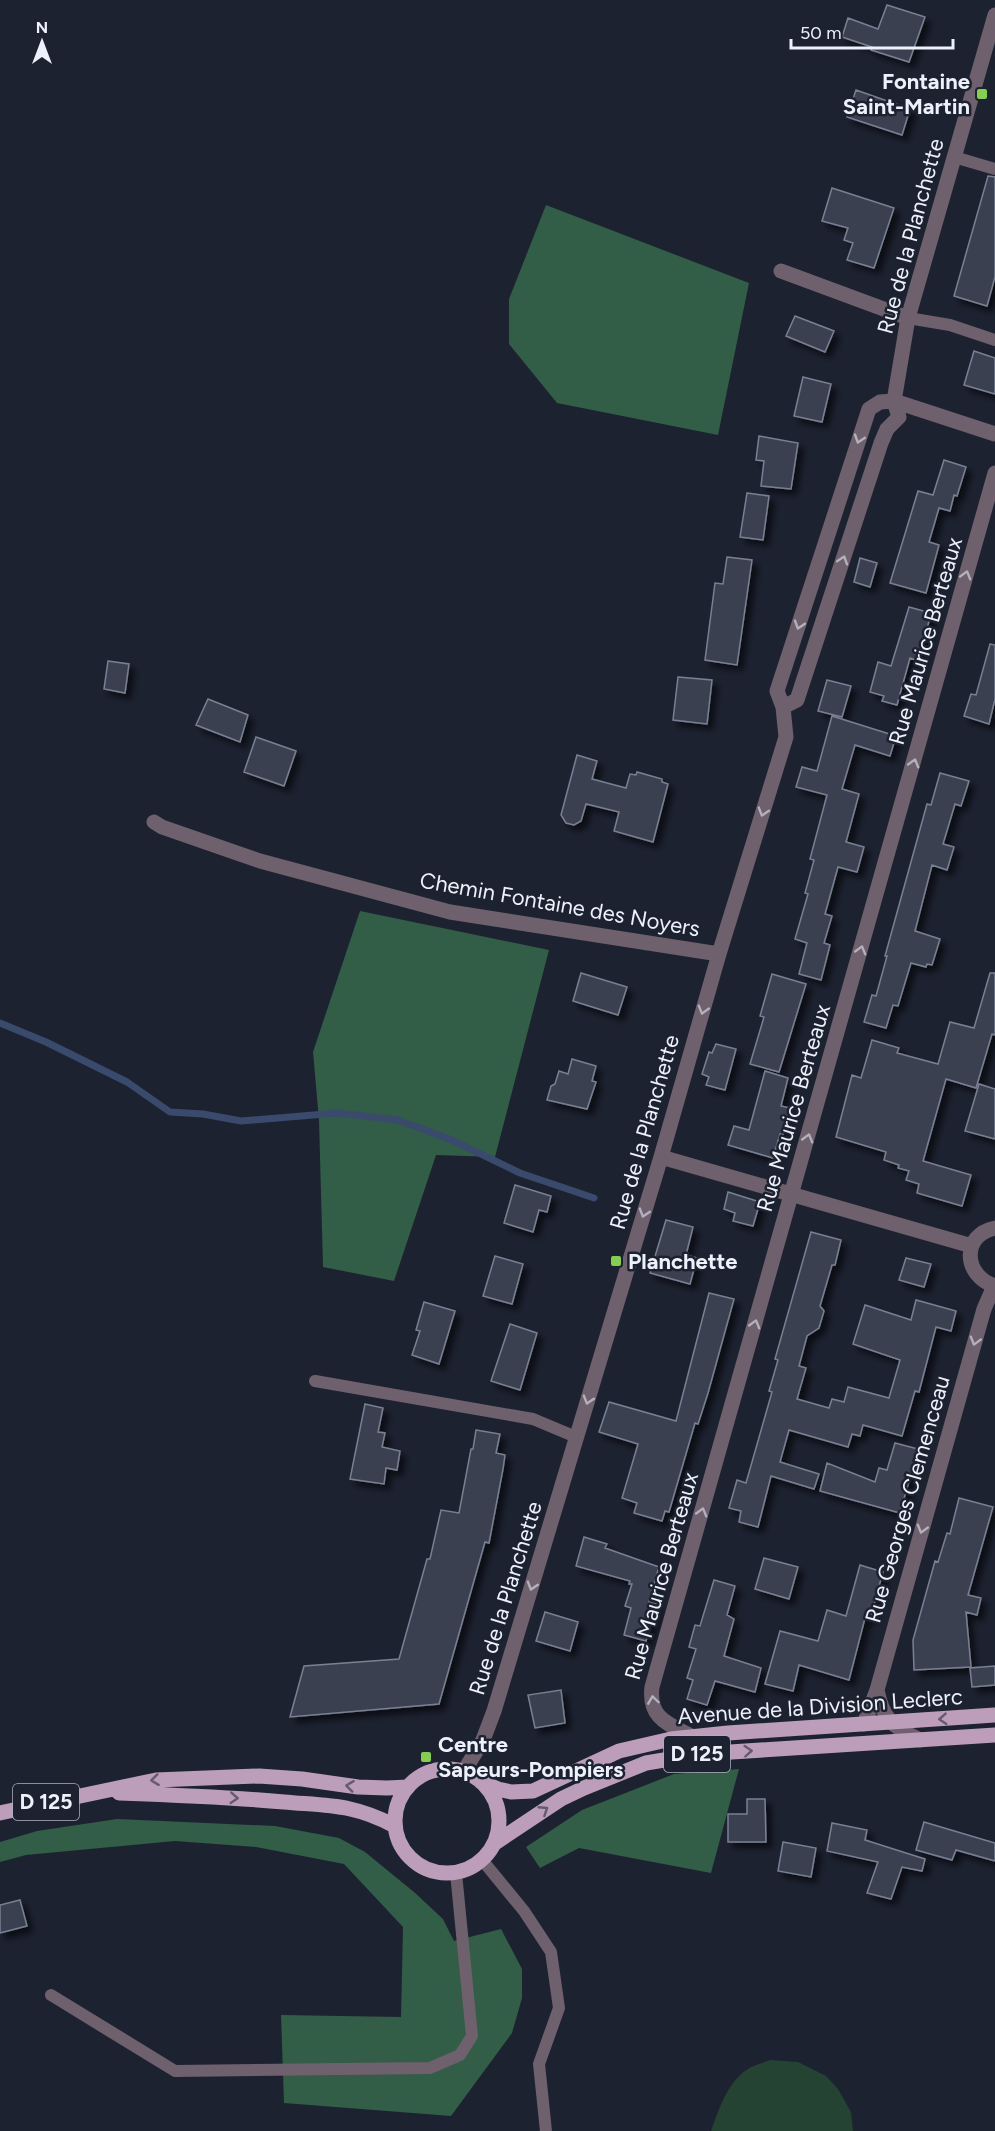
<svg xmlns="http://www.w3.org/2000/svg" width="995" height="2131" font-family="Figtree,sans-serif">
  <defs>
    <filter id="shadow"><feDropShadow dx="5.5" dy="5.5" stdDeviation="3" flood-color="#0009"/></filter>
  </defs>
  <rect width="100%" height="100%" fill="#1d2231"/>
  <path fill="#244332" d="M770,2060L798,2062L826,2076L838,2089L851,2112L853,2131H711C719,2110 727,2082 748,2069C754,2065 763,2063 770,2060Z"/>
  <path fill="#325d46" d="M546,205L749,283L718,435L557,403L509,344V299Z
    M360,911L549,950L495,1157L436,1155L394,1281L323,1267L319,1120L313,1052Z
    M739,1769L711,1873L579,1848L540,1868L526,1847L582,1810L674,1774Z
    M117,1819L275,1826L339,1838L365,1852L414,1892L443,1919L454,1941L501,1929L522,1969V1998L512,2033L451,2116L284,2103L281,2015L401,2017L403,1927L344,1864L256,1847L175,1841L26,1855L0,1862V1842L37,1831Z"/>
  <g fill="none" stroke-linecap="round" stroke-linejoin="round">
    <path stroke="#3a4a6d" stroke-width="7" d="M0,1023L46,1042L127,1082L170,1112L203,1114L241,1121L337,1113L398,1120L452,1140L520,1173L594,1198"/>
  </g>
  <path fill="#3a4151" stroke="#788092" stroke-width="1.5" filter="url(#shadow)" d="M887,5L925,17L909,62L871,50L872,47L842,37L848,18L878,29Z
    M856,90L910,109L902,135L847,117Z
    M988,176L995,177V277L987,306L954,296Z
    M832,188L894,208L874,268L847,260L853,243L844,240L848,228L822,221Z
    M795,316L834,331L825,352L786,336Z
    M974,351L995,358V394L964,385Z
    M803,377L831,384L822,422L794,416Z
    M759,436L798,443L791,489L761,486L764,461L756,460Z
    M944,460L966,467L957,496L954,495L950,511L939,508L929,542L939,545L926,593L890,583L918,491L933,495Z
    M747,493L769,496L763,540L740,537Z
    M727,557L752,560L737,665L705,660L715,583L723,584Z
    M860,558L877,563L870,587L854,582Z
    M909,607L931,613L919,661L910,658L897,705L882,701L884,696L870,692L878,662L891,666Z
    M990,644L995,645V699L989,724L964,716L971,694L976,695Z
    M108,661L129,664L125,693L104,689Z
    M678,677L712,680L707,724L673,720Z
    M827,680L851,686L842,717L818,711Z
    M208,699L248,715L240,742L196,725Z
    M832,716L896,736L890,756L855,745L842,789L859,794L846,842L864,847L857,872L838,867L825,914L832,916L824,943L830,945L821,980L799,974L807,943L795,939L808,894L805,893L814,860L810,859L827,795L796,787L802,767L817,771Z
    M256,737L296,751L284,786L244,772Z
    M577,755L597,761L592,779L626,788L630,774L636,775L637,772L662,779V782L668,784L653,842L614,831L619,812L586,804L581,821L574,825L566,823L561,815Z
    M940,773L969,781L961,806L955,804L943,844L954,847L947,870L932,865L915,931L940,939L932,965L927,964L926,967L911,963L898,1006L893,1005L886,1028L864,1022L872,995L876,996L887,956H885L927,804L931,805Z
    M581,973L627,987L618,1015L573,1001Z
    M990,973H995V1035L992,1034L976,1088L946,1079L923,1161L971,1175L962,1206L917,1193L919,1184L906,1180L909,1171L898,1168L899,1165L884,1160L886,1152L836,1137L852,1075L861,1078L872,1040L899,1048L897,1053L938,1064L950,1022L974,1028Z
    M772,974L806,984L779,1072L750,1064L764,1017L760,1016Z
    M716,1044L736,1049L725,1090L706,1085L709,1077L702,1074L709,1052L712,1053Z
    M572,1059L596,1066L592,1081L596,1082L587,1109L547,1100L551,1086L555,1084L559,1071L568,1074Z
    M765,1071L788,1078L781,1106L790,1108L783,1135L780,1134L773,1158L728,1145L734,1126L749,1130Z
    M979,1084L995,1089V1139L965,1131Z
    M515,1185L551,1196L547,1212L539,1210L533,1232L504,1223Z
    M728,1192L760,1202L753,1226L733,1221L735,1213L724,1209Z
    M666,1220L693,1227L686,1255L697,1258L690,1284L650,1273Z
    M811,1232L841,1240L835,1265H832L820,1306L824,1311L819,1328L807,1336L799,1366L806,1368L797,1399L829,1408L832,1399L844,1402L848,1387L889,1398L900,1360L853,1344L865,1305L911,1320L916,1300L956,1311L951,1331L936,1327L919,1392L915,1391L902,1436L863,1425L860,1436L852,1434L848,1447L789,1430L780,1462L819,1474L814,1489L771,1476L758,1527L739,1522L741,1511L729,1508L737,1480L746,1483L772,1392L769,1391L778,1360L775,1359Z
    M495,1256L523,1264L512,1304L483,1296Z
    M906,1258L931,1264L924,1287L899,1280Z
    M709,1293L734,1299L708,1393L698,1424L695,1423L669,1512L665,1511L662,1521L634,1513L637,1503L622,1498L638,1444L599,1432L609,1402L676,1421Z
    M424,1302L455,1311L439,1364L412,1355L420,1331L416,1330Z
    M510,1324L537,1333L520,1390L491,1381Z
    M365,1404L383,1408L378,1432L385,1433L382,1447L400,1451L397,1470L386,1468L384,1484L350,1479Z
    M476,1430L500,1434L496,1453L505,1455L503,1469L489,1543L485,1542L439,1704L290,1717L304,1666L399,1659L427,1559H430L441,1510L459,1513L471,1449H473Z
    M895,1443L918,1449L900,1513L820,1491L827,1463L875,1482L879,1468L887,1470Z
    M959,1498L993,1507L968,1595L981,1598L977,1615L966,1612L971,1667L914,1670L913,1640L935,1561L938,1562L947,1533L950,1534Z
    M584,1537L607,1544L605,1548L659,1567L649,1602L656,1604L646,1641L624,1635L631,1608L625,1606L632,1584H629L630,1581L576,1566Z
    M764,1558L798,1567L789,1599L755,1589Z
    M860,1565L883,1572L870,1619L865,1618L849,1680L799,1665L793,1691L765,1684L780,1631L818,1641L827,1610L846,1616Z
    M714,1580L735,1586L727,1615L734,1619L724,1656L761,1668L755,1692L715,1681L707,1705L687,1699L693,1680L687,1678L696,1649L689,1647L695,1625L700,1626Z
    M545,1612L578,1622L570,1651L536,1641Z
    M995,1666V1685L972,1687L970,1668Z
    M561,1690L565,1723L535,1728L528,1695Z
    M747,1799H765L766,1842H728V1814H747Z
    M924,1822L995,1843V1861L956,1850L952,1860L916,1850Z
    M832,1823L867,1830L865,1840L925,1859L922,1871L902,1867L891,1899L867,1893L878,1862L827,1851Z
    M783,1842L816,1848L811,1877L778,1871Z
    M20,1900L27,1926L0,1933V1905Z"/>
  <g fill="none" stroke-linecap="round" stroke-linejoin="round">
    <path stroke="#6f606e" stroke-width="12" d="M954,157L995,169
      M908,318L950,325L995,340
      M315,1381L533,1419L576,1437
      M483,1861L524,1911L551,1952L559,2008L539,2064L546,2131
      M51,1995L175,2071L430,2068L460,2055L472,2036L456,1873"/>
    <path stroke="#6f606e" stroke-width="15" d="M781,271L908,318
      M783,707L797,700L881,443L887,429L899,417L894,401L908,318L995,15
      M154,822L162,827L260,861L450,912L719,954
      M661,1157L972,1246
      M995,1228C961,1235 963,1276 995,1286
      M877,1690C883,1720 893,1727 920,1740
      M864,1724L877,1690L984,1309L994,1286
      M693,1737C669,1724 648,1719 652,1687L995,473
      M464,1771L483,1740L494,1711L661,1157L719,954L786,737L783,707L777,691L869,409L880,402L894,401L995,434"/>
    <path stroke="#bc9eba" stroke-width="15" d="M395 1821a52 52 0 1 1 104 0a52 52 0 1 1-104 0Z
      M481,1782L498,1789L511,1792L533,1791L619,1751L671,1739L728,1733L995,1715
      M119,1793C174,1795 229,1797 284,1802C330,1806 353,1804 395,1826
      M0,1813L156,1780L259,1776L302,1779L358,1787L387,1788L408,1787
      M495,1843L561,1799L584,1788L646,1763L700,1754L995,1735"/>
  </g>
  <defs><path id="oneway-chevron" d="M-2-3.5L2.5 0L-2 3.5" fill="none" stroke-width="1.6" stroke-linecap="round" stroke-linejoin="round" transform="scale(1.5)"/></defs>
  <g stroke="#b4b0bc">
    <use href="#oneway-chevron" transform="translate(859 439) rotate(108)"/>
    <use href="#oneway-chevron" transform="translate(843 560) rotate(-72)"/>
    <use href="#oneway-chevron" transform="translate(966 575) rotate(-74)"/>
    <use href="#oneway-chevron" transform="translate(799 625) rotate(108)"/>
    <use href="#oneway-chevron" transform="translate(914 763) rotate(-74)"/>
    <use href="#oneway-chevron" transform="translate(763 812) rotate(107)"/>
    <use href="#oneway-chevron" transform="translate(861 950) rotate(-74)"/>
    <use href="#oneway-chevron" transform="translate(703 1010) rotate(106)"/>
    <use href="#oneway-chevron" transform="translate(808 1138) rotate(-74)"/>
    <use href="#oneway-chevron" transform="translate(644 1213) rotate(107)"/>
    <use href="#oneway-chevron" transform="translate(755 1324) rotate(-74)"/>
    <use href="#oneway-chevron" transform="translate(975 1341) rotate(106)"/>
    <use href="#oneway-chevron" transform="translate(588 1400) rotate(107)"/>
    <use href="#oneway-chevron" transform="translate(702 1512) rotate(-74)"/>
    <use href="#oneway-chevron" transform="translate(922 1529) rotate(106)"/>
    <use href="#oneway-chevron" transform="translate(532 1586) rotate(107)"/>
    <use href="#oneway-chevron" transform="translate(653 1700) rotate(-98)"/>
  </g>
  <g stroke="#655a6f">
    <use href="#oneway-chevron" transform="translate(943 1719) rotate(176)"/>
    <use href="#oneway-chevron" transform="translate(748 1751) rotate(-4)"/>
    <use href="#oneway-chevron" transform="translate(155 1780) rotate(173)"/>
    <use href="#oneway-chevron" transform="translate(350 1786) rotate(-173)"/>
    <use href="#oneway-chevron" transform="translate(234 1798) rotate(4)"/>
    <use href="#oneway-chevron" transform="translate(544 1810) rotate(-33)"/>
  </g>
  <g fill="#86cf4c" stroke="#1d2231" stroke-width="2">
    <rect x="976" y="88" width="12" height="12" rx="3"/>
    <rect x="610" y="1255" width="12" height="12" rx="3"/>
    <rect x="420" y="1751" width="12" height="12" rx="3"/>
  </g>
  <g text-anchor="middle" stroke-width="5" stroke-linejoin="round" paint-order="stroke">
    <g fill="#1d2231" stroke="#aeb3be" stroke-width="1.5">
      <rect x="664" y="1736" width="66" height="36" rx="4.5"/>
      <rect x="13" y="1784" width="66" height="36" rx="4.5"/>
    </g>
    <g font-size="21" font-weight="bold" fill="#ecf1fb">
      <text x="697" y="1761">D 125</text>
      <text x="46" y="1809">D 125</text>
    </g>
    <g font-size="22" font-weight="bold" fill="#ecf1fb" stroke="#1d2231" text-anchor="start">
      <text x="970" y="89" text-anchor="end">Fontaine<tspan x="970" dy="25">Saint-Martin</tspan></text>
      <text x="628" y="1269">Planchette</text>
      <text x="438" y="1752">Centre<tspan x="438" dy="25">Sapeurs-Pompiers</tspan></text>
    </g>
    <g font-size="22" fill="#ecf1fb" stroke="#1d2231">
      <text transform="translate(910 236) rotate(-75)" y="8">Rue de la Planchette</text>
      <text transform="translate(925 641) rotate(-74)" y="8">Rue Maurice Berteaux</text>
      <text transform="translate(560 904) rotate(10)" y="8">Chemin Fontaine des Noyers</text>
      <text transform="translate(793 1108) rotate(-74)" y="8">Rue Maurice Berteaux</text>
      <text transform="translate(644 1132) rotate(-74)" y="8">Rue de la Planchette</text>
      <text transform="translate(907 1499) rotate(-74)" y="8">Rue Georges Clemenceau</text>
      <text transform="translate(661 1576) rotate(-74)" y="8">Rue Maurice Berteaux</text>
      <text transform="translate(505 1598) rotate(-73)" y="8">Rue de la Planchette</text>
      <text transform="translate(820 1706) rotate(-4)" y="8">Avenue de la Division Leclerc</text>
    </g>
  </g>
  <g transform="translate(42 42)" stroke="#1d2231" stroke-width="4.5" paint-order="stroke">
  <path d="M0-4.5L10 22L0 15L-10 22Z" fill="#ecf1fb"/>
  <text y="-9" font-size="16" font-weight="bold" text-anchor="middle" fill="#ecf1fb">N</text>
  </g>
  <path d="M791 39v9h162v-9" fill="none" stroke="#ecf1fb" stroke-width="3"/>
  <text x="800" y="39" font-size="18" fill="#ecf1fb" stroke="#1d2231" stroke-width="4.5" paint-order="stroke">50 m</text>
</svg>
